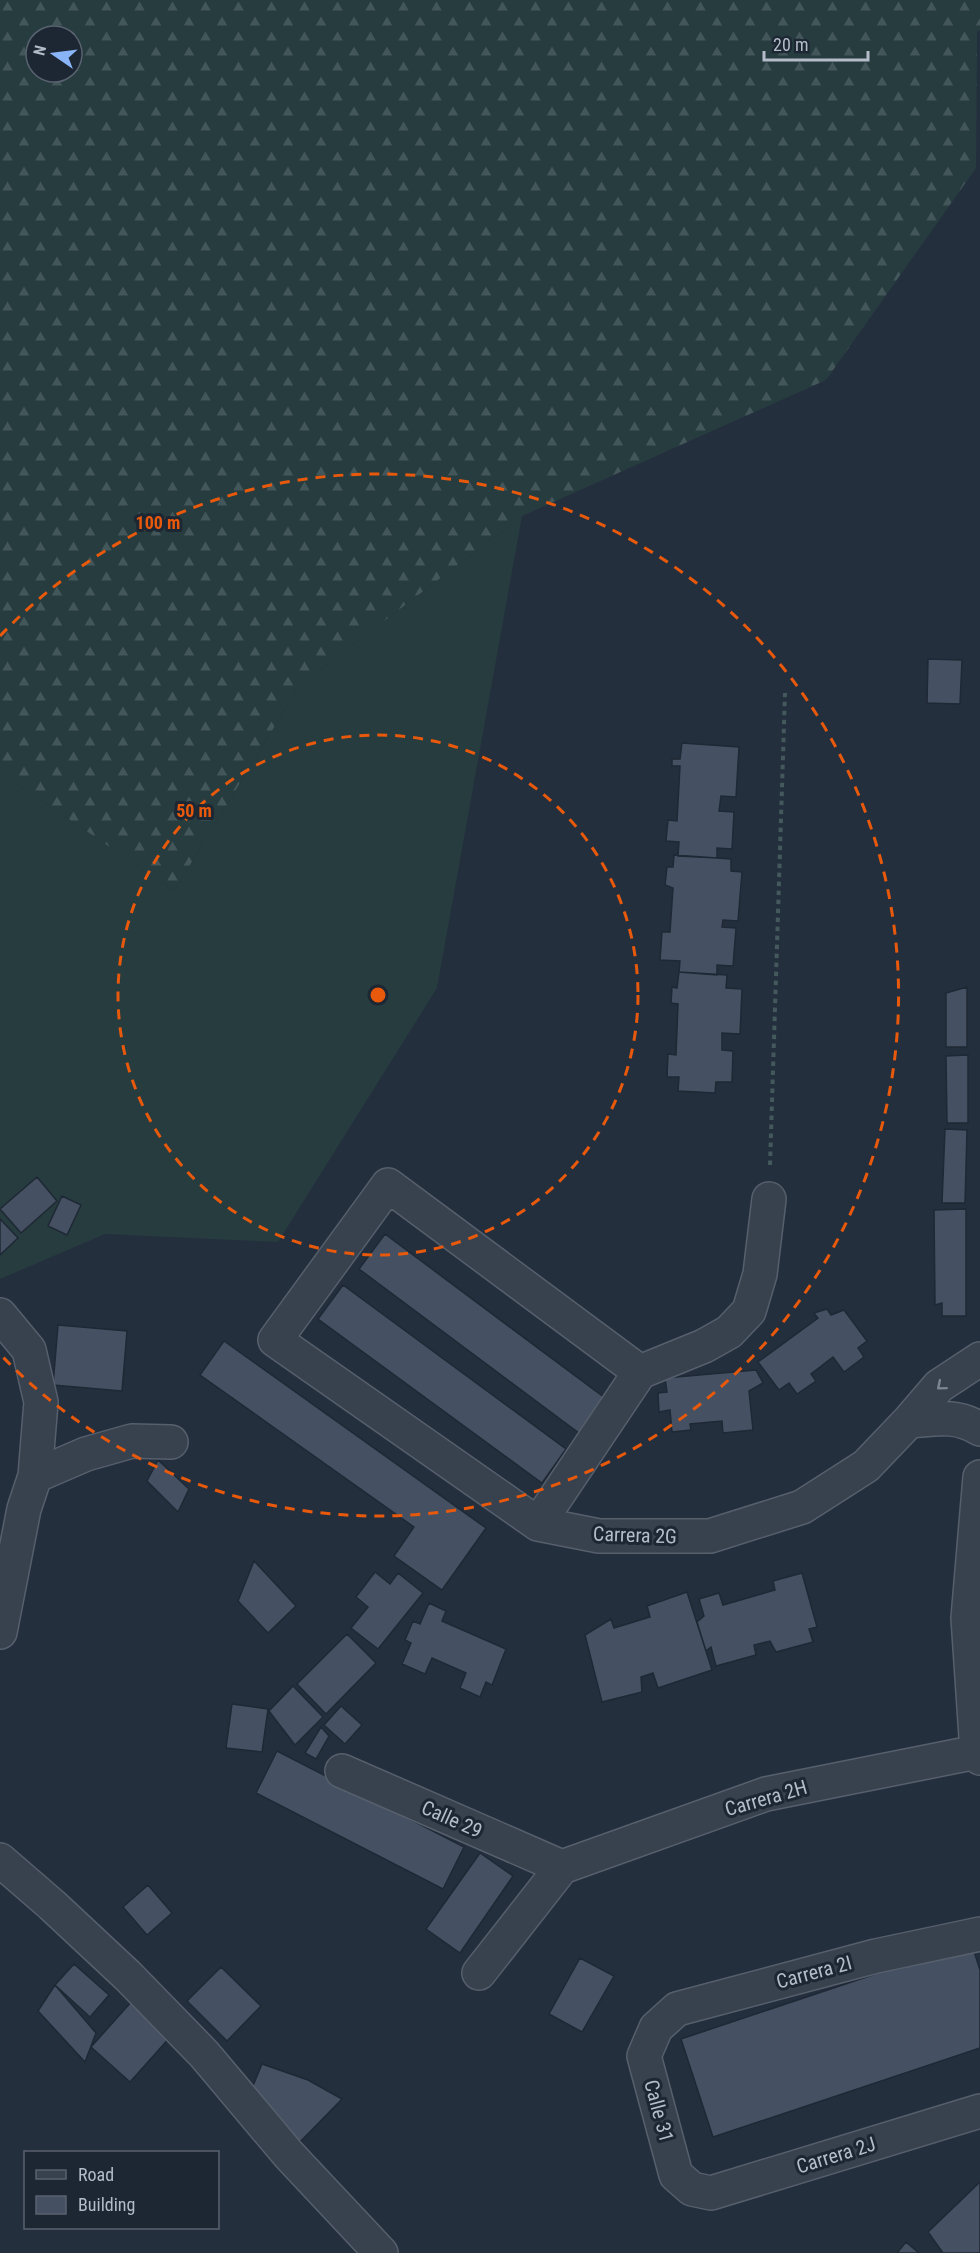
<svg xmlns="http://www.w3.org/2000/svg" width="980" height="2253" font-family="'Roboto Condensed',sans-serif">
  <defs>
    <pattern id="forest-firs" width="22" height="20" patternUnits="userSpaceOnUse" patternTransform="scale(1.5)"><rect width="22" height="20" fill="#263c3f"/><path d="M5 1l3.5 6h-7zM16 11l3.5 6h-7z" fill="#435659"/></pattern>
  </defs>
  <rect width="100%" height="100%" fill="#242f3e"/>
  <path fill="#263c3f" d="M522,516L437,988L278,1242L105,1234L0,1279V772L174,891L300,685Z"/>
  <path fill="url(#forest-firs)" fill-rule="evenodd" d="M0,0H980V30L977,32L976,168L826,380L522,516L300,685L174,891L0,772ZM36,36H72V72H36Z"/>
  <path fill="#455162" stroke="#1f2835" stroke-width="1.5" d="M928,659L962,660L960,704L927,703Z
    M682,743L739,747L736,797L721,796L719,811L734,812L732,849L717,848V858L678,856L679,842L666,841L668,820L677,821L680,766H672V759H680Z
    M674,855L731,859V871L742,872L738,921L723,920L722,927L736,928L733,966L717,965V975L679,972L680,961L660,960L662,932H670L673,888L665,885L667,867H673Z
    M679,972L727,975L726,988L742,989L740,1034L722,1033V1050L733,1051L732,1082H716L715,1093L678,1091L679,1077H667L668,1054L676,1055L678,1004L671,1003L672,987L677,988Z
    M967,987V1047H946V993Z
    M968,1055V1123H947L946,1056Z
    M945,1129L967,1130L965,1203H942Z
    M37,1177L57,1201L21,1233L0,1209Z
    M62,1196L81,1205L67,1235L48,1226Z
    M966,1209V1316H942V1303L935,1305L934,1210Z
    M0,1219L18,1238L0,1255Z
    M385,1234L609,1401L583,1436L359,1269Z
    M343,1285L566,1449L542,1483L318,1319Z
    M827,1309L831,1315L844,1310L867,1341L858,1348L864,1357L844,1372L833,1357L811,1374L816,1381L797,1394L789,1383L779,1390L758,1362L818,1318L814,1313Z
    M58,1325L127,1331L122,1391L53,1385Z
    M224,1341L486,1528L442,1590L394,1556L414,1527L200,1375Z
    M756,1370L763,1383L749,1391L753,1430L723,1433L722,1421L690,1424L691,1430L672,1432L670,1410L659,1412L658,1393L667,1392L665,1378Z
    M158,1460L189,1489L178,1512L147,1481Z
    M254,1561L296,1606L268,1633L238,1601Z
    M375,1572L390,1584L398,1573L423,1593L378,1649L351,1628L368,1607L356,1597Z
    M802,1573L817,1627L809,1629L813,1642L776,1652L770,1641L754,1645L756,1655L716,1666L711,1647L706,1651L697,1622L704,1616L699,1599L719,1593L723,1605L775,1590L773,1581Z
    M687,1592L712,1670L658,1688L653,1673L641,1677L642,1692L602,1702L585,1635L611,1619L614,1628L650,1617L647,1606Z
    M429,1603L446,1611L442,1621L506,1649L492,1685L486,1682L480,1697L460,1688L466,1673L432,1658L425,1674L402,1664L411,1643L405,1640L413,1621L420,1624Z
    M347,1634L376,1663L326,1714L297,1684Z
    M293,1686L323,1717L295,1745L269,1711Z
    M232,1704L268,1709L262,1752L226,1748Z
    M341,1706L362,1725L345,1744L324,1725Z
    M321,1727L329,1736L316,1759L305,1753Z
    M277,1751L464,1847L443,1889L256,1793Z
    M480,1853L513,1876L460,1953L426,1929Z
    M148,1885L172,1913L147,1935L123,1907Z
    M971,1942L980,1970V2048L713,2137L681,2039Z
    M580,1958L614,1976L582,2032L549,2014Z
    M74,1964L109,1995L90,2017L55,1985Z
    M221,1967L261,2006L227,2041L187,2001Z
    M55,1985L96,2033L85,2062L38,2011Z
    M133,2000L172,2035L130,2082L91,2047Z
    M262,2064L308,2080L342,2099L299,2143L252,2088Z
    M980,2182V2253H943L928,2232Z
    M906,2242L919,2253H897Z"/>
  <g fill="none" stroke-linecap="round" stroke-linejoin="round">
    <defs>
      <path id="street" d="M0,1315L29,1350L41,1402L35,1476L24,1509L0,1632
        M640,1372L388,1185L275,1340L538,1524L599,1536H710L802,1507L866,1466L909,1421L939,1386L980,1359
        M909,1421C936,1419 956,1414 980,1429
        M35,1476L86,1454L132,1441L171,1442
        M980,1477L968,1618L977,1752L980,1758
        M538,1524L640,1372L704,1346L729,1332L749,1311L760,1274L769,1199
        M342,1771L562,1867
        M0,1860L52,1905L128,1976L204,2054L289,2155L381,2253
        M562,1867L766,1794L977,1752
        M980,1934L876,1956L677,2009L656,2028L644,2056L676,2175L692,2189L711,2193L980,2111
        M479,1973L562,1867"/>
    </defs>
    <use href="#street" stroke="#565f6c" stroke-width="36"/>
    <path stroke="#44595c" stroke-width="4" stroke-dasharray="4.5 4.5" stroke-linecap="butt" d="M770,1165L785,693"/>
    <use href="#street" stroke="#38414e" stroke-width="33"/>
  </g>
  <defs><path id="oneway-chevron" d="M-2-3.5L2.5 0L-2 3.5" fill="none" stroke-width="1.6" stroke-linecap="round" stroke-linejoin="round" transform="scale(1.5)"/></defs>
  <use stroke="#7c8592" href="#oneway-chevron" transform="translate(941 1386) rotate(140)"/>
  <g fill="none" stroke="#e8590c" stroke-width="3" stroke-dasharray="10 8">
    <circle cx="378" cy="995" r="260"/>
    <path d="M0 636A521 521 0 1 1 0 1354"/>
  </g>
  <g text-anchor="middle" stroke-width="6" stroke-linejoin="round" paint-order="stroke">
    <g font-size="20" fill="#b4bcc9" stroke="#1d2633">
      <text transform="translate(635 1535) rotate(2)" y="7">Carrera 2G</text>
      <text transform="translate(766 1798) rotate(-16)" y="7">Carrera 2H</text>
      <text transform="translate(452 1819) rotate(24)" y="7">Calle 29</text>
      <text transform="translate(814 1972) rotate(-15)" y="7">Carrera 2I</text>
      <text transform="translate(659 2111) rotate(75)" y="7">Calle 31</text>
      <text transform="translate(836 2155) rotate(-17)" y="7">Carrera 2J</text>
    </g>
  </g>
  <circle cx="378" cy="995" r="9" fill="#e8590c" stroke="#1d2633" stroke-width="3"/>
  <g font-size="18" text-anchor="middle" font-weight="bold" fill="#e8590c" stroke="#1d2633" stroke-width="6" stroke-linejoin="round" paint-order="stroke">
    <text x="158" y="529">100 m</text>
    <text x="194" y="817">50 m</text>
  </g>
  <rect x="24" y="2151" width="195" height="78" fill="#1d2633" stroke="#59626f" stroke-width="1.5"/>
  <rect x="36" y="2170" width="30" height="9" fill="#38414e" stroke="#59626f" stroke-width="1.5"/>
  <text x="78" y="2181" font-size="18" fill="#b4bcc9">Road</text>
  <rect x="36" y="2196" width="30" height="18" fill="#455162" stroke="#59626f" stroke-width="1.5"/>
  <text x="78" y="2211" font-size="18" fill="#b4bcc9">Building</text>
  <g transform="translate(54 54) rotate(284)"><circle r="28" fill="#1d2633" stroke="#59626f" stroke-width="1.5"/>
  <path d="M0-4.5L10 22L0 15L-10 22Z" fill="#8ab4f8"/>
  <text y="-9" font-size="16" font-weight="bold" text-anchor="middle" fill="#b4bcc9">N</text>
  </g>
  <path d="M764 51v9h104v-9" fill="none" stroke="#b4bcc9" stroke-width="3"/>
  <text x="773" y="51" font-size="18" fill="#b4bcc9" stroke="#1d2633" stroke-width="4.5" paint-order="stroke">20 m</text>
</svg>
